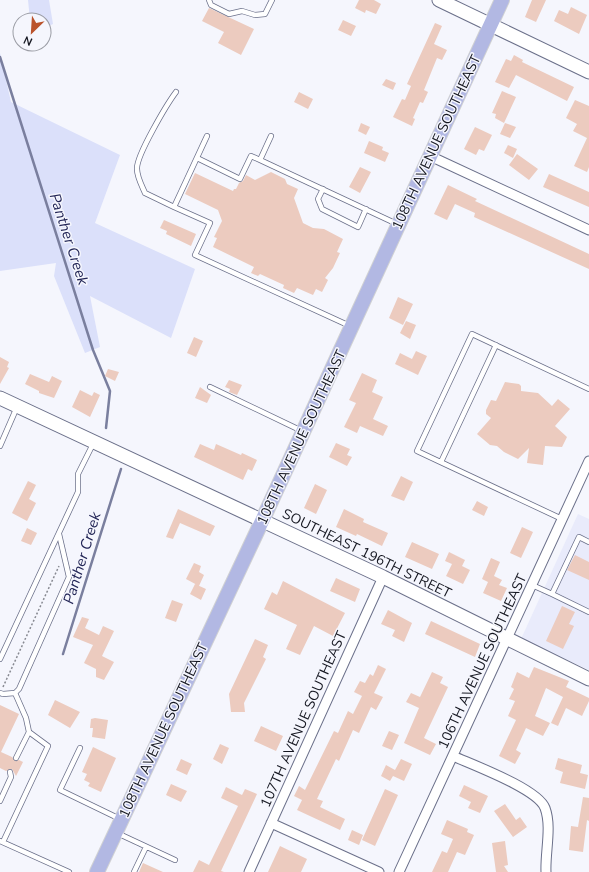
<svg xmlns="http://www.w3.org/2000/svg" width="589" height="872" font-family="'Nunito Sans',sans-serif">
  <rect width="100%" height="100%" fill="#f5f6fd"/>
  <path fill="#e9ebfb" d="M578,514L589,519V670L521,639Z"/>
  <path fill="#dbe0fa" d="M28,0H49L53,24L44,28V20H30Z
    M0,53L11,102L120,155L95,223L195,269L171,338L90,296L100,347L85,353L54,276L56,263L0,271Z"/>
  <g fill="none" stroke-linecap="round" stroke-linejoin="round">
    <path stroke="#7a7f9e" stroke-width="2.5" d="M0,57L93,350L110,391L106,428
      M63,654L121,469"/>
  </g>
  <path fill="#eccbbf" d="M359,0H374L381,4L376,14L366,10L365,13L355,8Z
    M532,0H546L536,22L525,17Z
    M571,7L587,15L579,34L554,21L559,10L568,14Z
    M209,8L254,29L241,55L218,43L224,32L202,21Z
    M343,20L356,26L351,36L338,30Z
    M435,23L442,26L434,44L447,50L442,60L437,58L424,90L428,92L423,103L420,102L413,118L415,119L412,126L393,117L402,99L405,100L411,86L407,84Z
    M514,55L523,60L522,62L574,87L567,101L516,75L509,88L495,82L506,59L511,61Z
    M386,79L396,83L393,90L382,85Z
    M502,91L516,97L504,123L495,118L496,114L492,113Z
    M299,92L313,99L308,109L294,102Z
    M575,100L589,106V167L587,172L574,166L587,138L573,131L577,124L566,118Z
    M361,123L370,127L366,135L358,131Z
    M505,123L516,127L510,138L500,134Z
    M475,127L492,135L484,151L479,149L476,155L464,149Z
    M369,141L383,147L382,150L389,153L385,162L364,153Z
    M508,145L517,149L513,158L504,153Z
    M517,154L538,169L529,180L509,165Z
    M360,167L371,172L360,193L349,187Z
    M271,172L285,179L287,184L298,189L294,198L303,223L313,228L324,229L343,239L337,252L340,253L333,268L325,278L328,280L322,292L316,289L313,295L297,288L294,293L283,288L284,285L260,274L258,276L251,273L254,267L213,247L217,238L214,237L222,221L218,210L185,194L195,173L233,191L234,189H236L239,183L243,181L246,175L255,180Z
    M549,174L589,192V207L543,187Z
    M448,185L477,199L475,201L589,254V269L474,217L475,213L455,204L447,220L434,214Z
    M164,220L196,234L191,246L166,234L167,231L160,228Z
    M398,297L413,304L403,325L389,318Z
    M406,321L416,325L410,339L400,333Z
    M194,337L203,341L196,357L187,353Z
    M416,351L427,356L418,375L395,364L400,353L412,359Z
    M0,357L9,362L7,367L9,368L0,384Z
    M108,369L119,372L115,381L105,376Z
    M362,373L377,380L372,392L383,397L373,419L388,426L383,436L360,426L357,433L344,427L356,403L349,400Z
    M30,374L49,382L52,376L62,381L54,398L39,393V391L25,384Z
    M229,380L242,385L237,395L229,392L230,389L225,387Z
    M505,382L519,384L521,386V391L538,393L552,406L558,399L570,409L555,426L567,437L562,447L545,446L543,465L527,463L529,448L518,459L504,452L497,446L490,445L477,434L491,418L486,414V410L491,400L496,401Z
    M200,387L211,395L207,403L195,398Z
    M80,390L92,396L94,392L100,395L90,417L72,407Z
    M336,443L350,449L347,455L352,457L347,466L329,457Z
    M200,444L214,450L216,444L241,455L242,453L257,460L252,471L248,469L243,480L194,457Z
    M401,476L413,482L404,501L391,496Z
    M28,481L36,485L29,499L36,503L27,521L12,513Z
    M315,484L327,490L316,514L304,508Z
    M477,501L488,507L484,516L472,510Z
    M178,509L215,526L210,536L180,523L173,539L166,537Z
    M344,509L364,519L363,522L388,533L382,546L357,534L356,536L336,527Z
    M522,527L533,532L521,558L510,553Z
    M27,528L37,533L31,545L21,541Z
    M412,542L439,554L432,569L405,557Z
    M449,552L465,560L462,566L470,570L463,584L446,576L452,564L445,561Z
    M575,555L589,562V580L567,570Z
    M491,558L500,562L494,576L502,580L499,585L507,588L501,601L483,593L488,582L482,579Z
    M194,563L201,566L199,572L204,575L199,586L186,579Z
    M336,578L360,589L355,602L330,591Z
    M283,581L345,613L333,636L314,626L300,655L286,649L297,625L264,609L272,592L277,595Z
    M195,584L206,589L201,600L190,594Z
    M172,600L183,604L176,622L165,618Z
    M562,606L575,612L569,624L574,626L563,649L546,641Z
    M388,610L412,623L404,642L392,636L395,630L381,624Z
    M82,617L89,619L85,628L99,635L103,626L114,631L102,656L114,662L104,680L96,677V669L84,663L93,645L73,637Z
    M431,621L480,644L475,657L425,634Z
    M255,639L268,645L263,657L266,659L244,703L245,712H231L229,694Z
    M378,665L386,669L374,693L383,697L376,710L371,707L359,733L353,730L339,761L336,759L317,799L323,801L320,807L345,819L340,830L297,810L302,800L294,796L299,786L305,790L334,731L338,733L348,711L353,714L362,696L354,692L360,681L365,683L370,674L373,676Z
    M534,667L569,681L566,687L589,698V701L582,716L566,708L558,726L551,723L563,697L546,688L535,716L550,723L543,736L526,728L516,750L521,753L515,764L499,756L516,720L508,716L515,701L509,699L514,689L511,687L517,672L529,678Z
    M432,672L443,677L440,683L448,687L424,738L436,744L430,755L404,743L419,708L406,702L411,693L420,697Z
    M55,700L80,712L70,728L48,715Z
    M0,705L19,714L1,752L12,757L15,761L19,760L23,762L16,776L12,769L6,771L0,768Z
    M95,718L108,720L105,739L92,737L93,728H90L91,719Z
    M261,726L283,736L276,751L254,741Z
    M389,731L399,735L392,750L382,746Z
    M220,744L229,748L222,764L213,759Z
    M93,747L116,758L101,792L88,786L90,783L84,780L87,774L82,772Z
    M558,758L582,765L580,773L588,775L585,789L560,783L563,772L555,769Z
    M181,759L192,764L187,775L176,770Z
    M401,759L412,764L404,781L393,776L390,781L381,776L386,765L395,770Z
    M171,784L187,791L181,802L166,795Z
    M464,785L488,796L480,813L468,808L471,802L459,796Z
    M226,787L242,795L245,789L257,794L221,871L224,872H193L199,860L209,865L238,806L221,798Z
    M385,789L398,795L375,846L362,840Z
    M583,797L589,798V821L587,820L583,852L569,850L571,826L578,827Z
    M505,804L516,820L520,817L527,827L513,837L494,811Z
    M447,820L468,829L467,832L474,835L465,855L457,852L448,872H432L442,851L447,853L453,839L441,834Z
    M352,830L363,835L359,845L348,840Z
    M505,841L508,865L504,866L508,872H496L492,843Z
    M280,846L307,859L301,872H268Z
    M143,863L163,872H139Z"/>
  <g fill="none" stroke-linecap="round" stroke-linejoin="round">
    <defs>
      <path id="lane" d="M209,0L211,5L229,14L242,11L255,15L265,14L272,0
        M207,136L174,207L210,223L195,255L350,326
        M197,158L240,179L251,156L260,160L271,136
        M260,160L397,224
        M323,189L318,199L322,209L358,227L366,209
        M174,207L145,193C142,186 137,177 137,169C136,156 167,104 176,92
        M210,387L302,431
        M0,446L17,407
        M441,462L496,345
        M562,519L417,451L472,334L589,389
        M532,585L552,594L579,537L589,542
        M552,594L589,612
        M0,659L78,492V474L93,444
        M0,693L3,694L15,693L19,689L69,577L59,534
        M15,693L26,718L29,732
        M80,748L60,790L120,819
        M0,801L11,777L10,772
        M117,833L175,860
        M0,841L69,872
        M3,842L48,746L29,732L16,758
        M134,872L146,847"/>
      <path id="street" d="M430,156L589,230
        M453,756C473,765 538,789 545,808C552,827 545,852 546,872
        M271,823L379,872
        M249,872L383,577
        M399,872L589,461"/>
      <path id="secondary" d="M439,0L589,72
        M0,398L383,577L589,679"/>
      <path id="primary" d="M97,872L262,521L502,0"/>
    </defs>
    <use href="#lane" stroke="#6b708a" stroke-width="6"/>
    <use href="#street" stroke="#6b708a" stroke-width="11"/>
    <use href="#secondary" stroke="#6b708a" stroke-width="15"/>
    <use href="#primary" stroke="#d0d1d3" stroke-width="16"/>
    <path stroke="#888a92" stroke-width="1.5" stroke-dasharray="2 2" stroke-linecap="butt" d="M3,687L59,566"/>
    <use href="#lane" stroke="#fff" stroke-width="4.5"/>
    <use href="#street" stroke="#fff" stroke-width="9"/>
    <use href="#secondary" stroke="#fff" stroke-width="13"/>
    <use href="#primary" stroke="#b2b8e3" stroke-width="14"/>
  </g>
  <g text-anchor="middle" stroke-width="3" stroke-linejoin="round" paint-order="stroke">
    <g font-size="14" fill="#151721" stroke="#f5f6fd">
      <text transform="translate(436 142) rotate(-65)" y="5">108TH AVENUE SOUTHEAST</text>
      <text transform="translate(301 437) rotate(-65)" y="5">108TH AVENUE SOUTHEAST</text>
      <text transform="translate(367 553) rotate(26)" y="5">SOUTHEAST 196TH STREET</text>
      <text transform="translate(482 661) rotate(-65)" y="5">106TH AVENUE SOUTHEAST</text>
      <text transform="translate(303 719) rotate(-66)" y="5">107TH AVENUE SOUTHEAST</text>
      <text transform="translate(163 730) rotate(-65)" y="5">108TH AVENUE SOUTHEAST</text>
    </g>
    <g font-size="15" font-style="italic" fill="#222556" stroke="#f5f6fd">
      <text transform="translate(69 239) rotate(72)" y="5">Panther Creek</text>
      <text transform="translate(82 558) rotate(-73)" y="5">Panther Creek</text>
    </g>
  </g>
  <g transform="translate(32 32) rotate(205)"><circle r="19" fill="#f5f6fd" stroke="#9b9da5"/>
  <path d="M0-3L7 15L0 10L-7 15Z" fill="#ba532c"/>
  <text y="-6" font-size="11" font-weight="bold" text-anchor="middle" fill="#151721">N</text>
  </g>
</svg>
